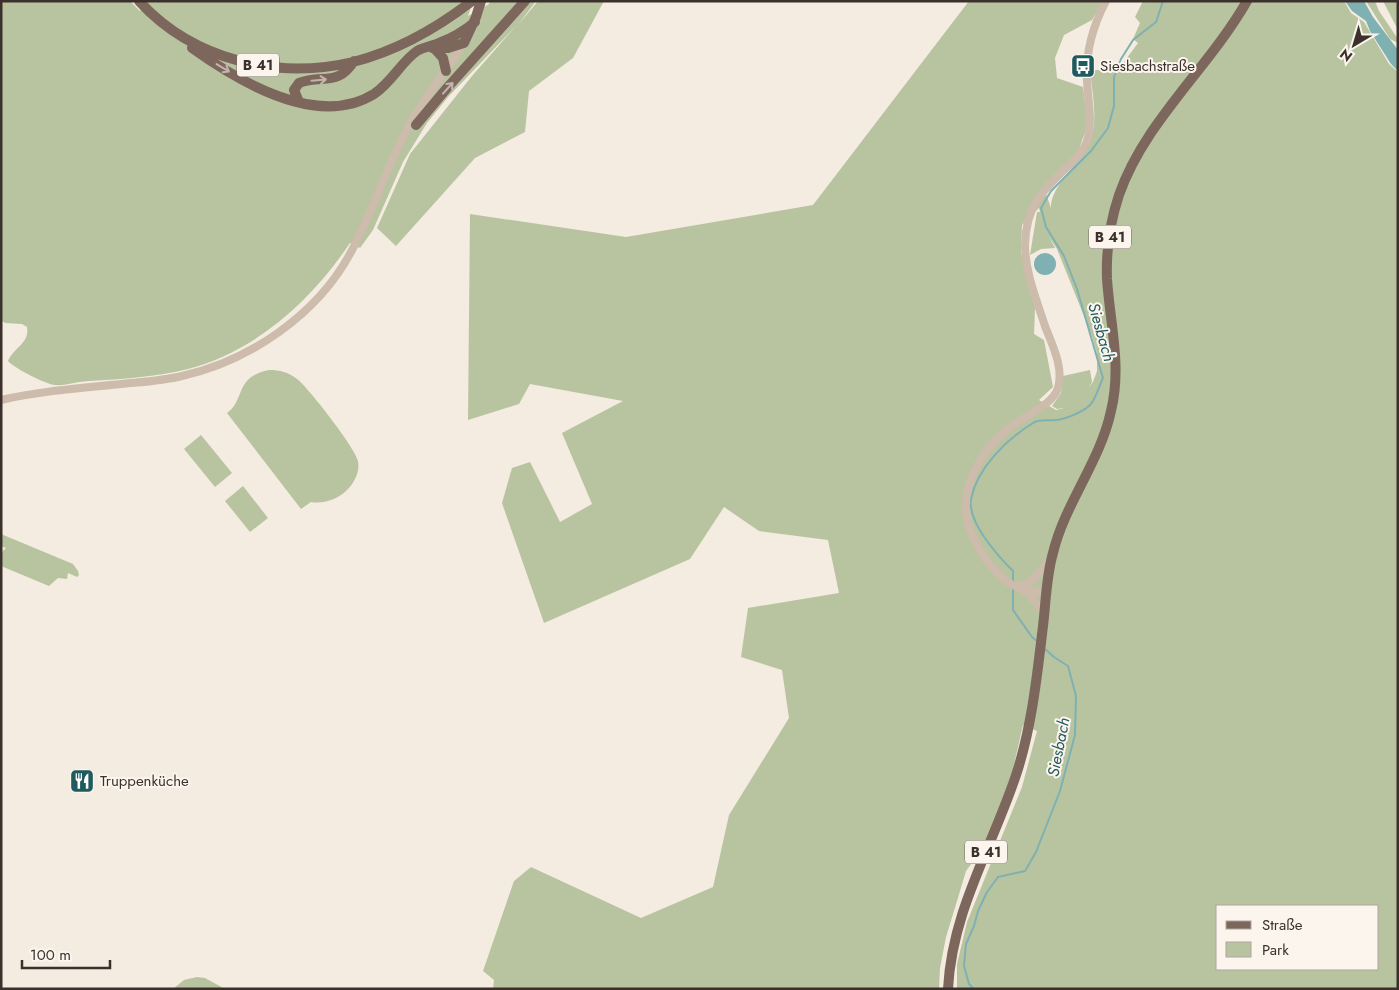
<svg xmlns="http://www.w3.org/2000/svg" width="1399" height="990" font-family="Jost,sans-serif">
  <rect width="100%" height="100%" fill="#f4ebe1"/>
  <path fill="#b8c4a0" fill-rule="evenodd" d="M1,1H130L140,11L149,1H473L468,16L489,4L490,1H536L518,25L538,1H604L573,58L529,91L525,132L475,158L396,246L377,228L410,154L472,76L516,26L448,97L427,123L403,162L373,230L360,248L350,243C311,301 256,351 188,369C156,377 122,379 89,381C79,381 66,386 55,385C45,384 14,368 8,361C13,348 30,343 27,327L22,324L5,323L1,320Z
    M969,1H1103L1092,20L1064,35L1055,58L1057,78L1083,87L1088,125L1078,151L1044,188L1051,208C1050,185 1083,161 1091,139C1098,118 1092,91 1090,70H1115L1122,72L1124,62L1138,43L1133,39L1140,23L1135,17L1143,1H1344L1351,13L1364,22L1389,64L1398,72V989H957V964L967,922L1022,787L1037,731L1023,725L1013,769L998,811L985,845L966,871L957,901L946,937L940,968L939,989H493L494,980L483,971L514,881L531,867L641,918L713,887L729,815L789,718L782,670L741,657L748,608L839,593L828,540L759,531L724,507L690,559L544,623L502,503L512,468L530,462L560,522L592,504L562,433L623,401L530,384L519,404L468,420L470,214L626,237L813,205ZM1039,208L1040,212H1037L1030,255L1041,249L1055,248L1049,237L1057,249L1092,336L1097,353V371L1093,382L1089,387L1092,382L1090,370L1063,376L1061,393L1052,406L1057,409L1064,408L1056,410L1039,400L1053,387L1044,340L1034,334L1035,308L1021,252L1022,225ZM1218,906H1378V969H1218Z
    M1366,1H1375L1379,11L1398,39V43L1390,39Z
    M1383,1H1398V30Z
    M269,370C280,370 288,372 297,379C308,387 356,449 358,461C360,473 354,483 346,491C336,500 323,504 311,502L301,509L227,413C246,399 234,377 269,370Z
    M201,435L232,473L215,487L184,449Z
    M243,486L268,518L250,532L225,501Z
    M1,534L73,564L78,571L79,575L77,577L68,573L67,579L58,578L49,586L1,566V553L6,548L1,546Z
    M197,977L205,978L225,989H173L184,980Z"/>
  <path fill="#7fb0b2" d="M1345,1H1364L1373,17L1398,50V71L1391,64L1370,31L1366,21L1352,11Z
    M1034 264a11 11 0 1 1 22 0a11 11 0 1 1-22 0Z"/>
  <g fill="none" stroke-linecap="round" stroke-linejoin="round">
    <path stroke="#7fb0b2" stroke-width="2" d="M1013,583V571C998,556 967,522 971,499C977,468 1007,439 1033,423C1038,419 1048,421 1055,420C1064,420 1083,412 1090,405C1096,399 1099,386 1103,378L1077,289L1064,256L1046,227L1041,208L1051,191L1091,151L1108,128L1114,106V77L1121,59L1133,40L1156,22L1163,1
      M1013,588V610L1032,637L1038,642
      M974,989L969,984L964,966L966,944L974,926L978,911L987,892L998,877L1025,871L1036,852L1060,791L1075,735L1076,696L1068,666L1054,657L1045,649"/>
    <path stroke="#cdbbac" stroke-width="8" d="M1,400C40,391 82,388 121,384C141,382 162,381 182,376C250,361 318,314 351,252C372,213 385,171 406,131C422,100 445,73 464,43
      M1016,586C1033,585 1040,572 1050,559
      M1024,590L1040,592L1047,590
      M1044,614C1039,606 1033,597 1025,591C1018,587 1011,585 1005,580C987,565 968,536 966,512C963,481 985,446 1009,428C1023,417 1053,405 1058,388C1064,367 1052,345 1045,326C1037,301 1025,272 1025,245C1026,207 1040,193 1066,168C1074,160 1083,152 1087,141C1093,121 1088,101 1087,81C1085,54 1093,25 1106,1"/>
    <path stroke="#7d675c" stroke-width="10" d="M139,1C193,60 277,80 353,62C396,51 437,28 472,1
      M192,48C238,81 318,129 374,94C392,82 401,62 417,51C424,47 432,46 439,43C452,38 464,31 475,22
      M432,48H448L464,43L476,17L481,1
      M434,48L443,58L446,71
      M299,102L294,90L299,83C322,74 338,87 354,61
      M416,125L447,88L525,1
      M948,989C952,910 993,846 1017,772C1032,725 1037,676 1043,626C1046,602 1046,577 1053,553C1065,503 1100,462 1111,411C1122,366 1110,324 1107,279C1106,251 1110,222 1119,195C1145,121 1208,69 1247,1"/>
  </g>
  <defs><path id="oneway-shaft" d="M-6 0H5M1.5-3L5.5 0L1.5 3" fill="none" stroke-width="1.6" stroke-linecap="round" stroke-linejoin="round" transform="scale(1.25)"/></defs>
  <g stroke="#c2b5ac">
    <use href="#oneway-shaft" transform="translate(223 68) rotate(31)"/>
    <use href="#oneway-shaft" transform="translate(319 80) rotate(-5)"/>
    <use href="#oneway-shaft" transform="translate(448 88) rotate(-48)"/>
  </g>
  <defs>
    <symbol id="bus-square" viewBox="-11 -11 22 22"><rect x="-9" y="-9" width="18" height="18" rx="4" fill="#1f5a5e" stroke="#fbf5ee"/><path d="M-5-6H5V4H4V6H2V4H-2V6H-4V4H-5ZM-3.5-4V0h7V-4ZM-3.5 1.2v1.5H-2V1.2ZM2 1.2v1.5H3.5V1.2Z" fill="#fff"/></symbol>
    <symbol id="restaurant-square" viewBox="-11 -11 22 22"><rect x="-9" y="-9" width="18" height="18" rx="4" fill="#1f5a5e" stroke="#fbf5ee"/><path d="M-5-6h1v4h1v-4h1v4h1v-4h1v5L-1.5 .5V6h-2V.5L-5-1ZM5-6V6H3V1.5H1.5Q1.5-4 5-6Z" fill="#fff"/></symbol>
  </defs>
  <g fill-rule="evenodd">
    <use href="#bus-square" x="1069" y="52" width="28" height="28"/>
    <use href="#restaurant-square" x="68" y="767" width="28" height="28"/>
  </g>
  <g text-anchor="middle" stroke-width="4" stroke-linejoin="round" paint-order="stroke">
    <g fill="#fbf5ee" stroke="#756b66" stroke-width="1">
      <rect x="237" y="53.5" width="42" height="23" rx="4"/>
      <rect x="1089" y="225.5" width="42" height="23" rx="4"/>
      <rect x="965" y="840.5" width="42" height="23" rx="4"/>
    </g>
    <g font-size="14" font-weight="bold" fill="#3b302b">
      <text x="258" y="70">B 41</text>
      <text x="1110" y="242">B 41</text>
      <text x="986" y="857">B 41</text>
    </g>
    <g font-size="15" fill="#3b302b" stroke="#fbf5ee" text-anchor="start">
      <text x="1100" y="71">Siesbachstraße</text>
      <text x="100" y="786">Truppenküche</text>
    </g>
    <g font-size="16" font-style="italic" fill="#1f5a5e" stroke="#fbf5ee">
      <text transform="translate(1102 332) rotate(74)" y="6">Siesbach</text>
      <text transform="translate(1058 747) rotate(-79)" y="6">Siesbach</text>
    </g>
  </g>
  <rect width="1399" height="990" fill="none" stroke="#3b302b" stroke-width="5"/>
  <rect x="1216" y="905" width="162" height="65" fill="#fbf5ee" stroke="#aea6a0"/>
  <rect x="1226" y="921" width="25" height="8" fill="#7d675c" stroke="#aea6a0"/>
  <text x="1262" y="930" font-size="15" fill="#3b302b">Straße</text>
  <rect x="1226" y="942" width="25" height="15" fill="#b8c4a0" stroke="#aea6a0"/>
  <text x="1262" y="955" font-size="15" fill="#3b302b">Park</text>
  <g transform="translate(1354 45) rotate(218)" stroke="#fbf5ee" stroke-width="4" paint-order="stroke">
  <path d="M0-4L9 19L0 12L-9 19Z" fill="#3b302b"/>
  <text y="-8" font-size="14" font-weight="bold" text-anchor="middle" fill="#3b302b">N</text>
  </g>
  <path d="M22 960v8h88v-8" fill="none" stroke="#3b302b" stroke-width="2.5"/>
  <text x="30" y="960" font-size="15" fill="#3b302b" stroke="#fbf5ee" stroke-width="4" paint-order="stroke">100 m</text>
</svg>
